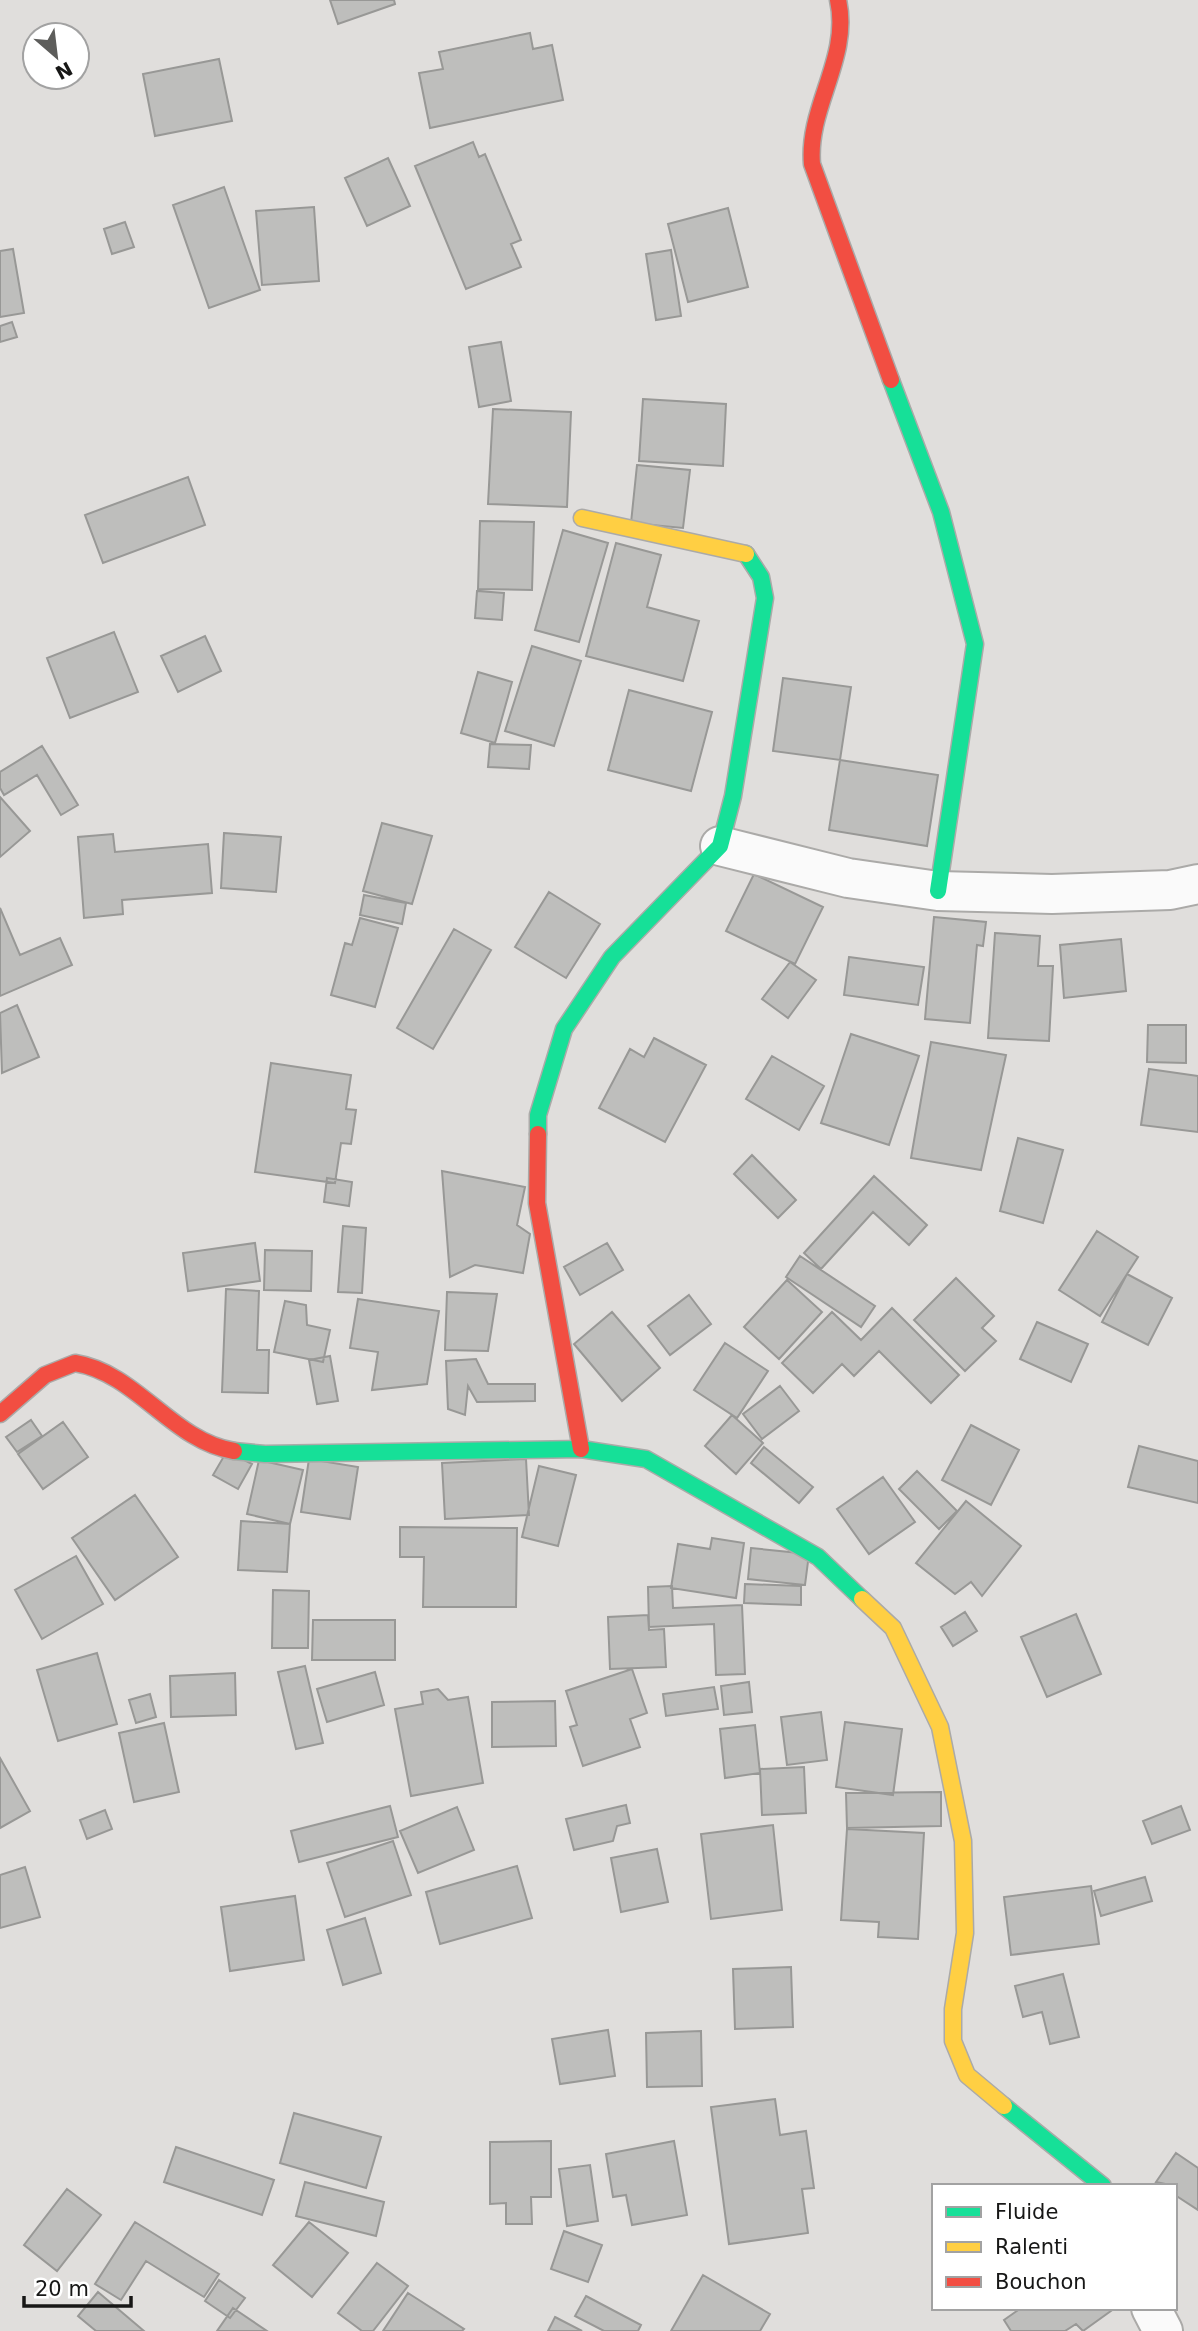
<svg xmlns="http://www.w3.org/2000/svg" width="1198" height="2331" font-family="'DejaVu Sans',sans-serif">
  <rect width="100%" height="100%" fill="#e0dedc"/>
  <path fill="#bebebc" stroke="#989896" stroke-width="2" d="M330,0H394L395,4L338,24Z
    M530,33L533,49L552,45L563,100L430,128L419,73L443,69L439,52Z
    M219,59L232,121L155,136L143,74Z
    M473,142L479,157L485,154L521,240L511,244L521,267L466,289L415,166Z
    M388,158L410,206L367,226L345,178Z
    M224,187L260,290L209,308L173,205Z
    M314,207L319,281L262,285L256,211Z
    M728,208L748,287L688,302L668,224Z
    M125,222L134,247L112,254L104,229Z
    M13,249L24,313L0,317V251Z
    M671,250L681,316L656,320L646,254Z
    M12,322L17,337L0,342V326Z
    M501,342L511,401L479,407L469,347Z
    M643,399L726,404L723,466L639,461Z
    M493,409L571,412L567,507L488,504Z
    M637,465L690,470L683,528L631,523Z
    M188,477L205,525L103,563L85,515Z
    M480,521L534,522L532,590L478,589Z
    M563,530L608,543L579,642L535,630Z
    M616,543L661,555L647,607L699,621L683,681L586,656Z
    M477,591L504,593L502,620L475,618Z
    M114,632L138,692L70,718L47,658Z
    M205,636L221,671L178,692L161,656Z
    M532,646L581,661L554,746L505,731Z
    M478,672L512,682L495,743L461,733Z
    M783,678L851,687L840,760L773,751Z
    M629,690L712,712L691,791L608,770Z
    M490,744L531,745L529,769L488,767Z
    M42,746L78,805L61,815L37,775L4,795L0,788V772Z
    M840,760L938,775L927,846L829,830Z
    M0,797L30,831L0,857Z
    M382,823L432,836L412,904L363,891Z
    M224,833L281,837L276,892L221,888Z
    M113,834L115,852L208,844L212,893L122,900L123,914L84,918L78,837Z
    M754,874L823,907L795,964L726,931Z
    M549,892L600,924L566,978L515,947Z
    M364,895L406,903L402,924L360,915Z
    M0,908L20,955L60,938L72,965L0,996Z
    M934,917L986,922L983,946L977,945L970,1023L925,1019Z
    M360,918L398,928L375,1007L331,995L345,943L352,945Z
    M454,929L491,950L433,1049L397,1028Z
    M995,933L1040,936L1038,966H1053L1049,1041L988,1038Z
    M1121,939L1126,991L1064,998L1060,945Z
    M849,957L924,967L918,1005L844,995Z
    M790,962L816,980L788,1018L762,999Z
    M17,1005L39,1057L2,1073L0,1013Z
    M1148,1025H1186V1063L1147,1062Z
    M851,1034L919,1056L889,1145L821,1123Z
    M654,1038L706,1065L665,1142L599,1108L630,1049L644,1057Z
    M931,1042L1006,1055L981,1170L911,1158Z
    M772,1056L824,1086L799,1130L746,1099Z
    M271,1063L351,1075L346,1109L356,1110L351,1144L341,1143L335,1183L255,1172Z
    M1149,1069L1198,1076V1132L1141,1125Z
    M1018,1138L1063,1150L1043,1223L1000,1211Z
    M752,1155L796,1200L778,1218L734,1174Z
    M442,1171L525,1187L517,1225L530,1234L523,1273L475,1265L450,1277Z
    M874,1176L927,1225L909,1245L873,1212L821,1269L804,1253Z
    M327,1178L352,1182L349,1206L324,1202Z
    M343,1226L366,1228L362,1293L338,1292Z
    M1097,1231L1138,1257L1100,1316L1059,1290Z
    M255,1243L260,1281L188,1291L183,1253Z
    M607,1243L623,1270L580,1295L564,1267Z
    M265,1250L312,1251L311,1291L264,1290Z
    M800,1256L875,1306L861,1327L786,1277Z
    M1127,1274L1172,1298L1148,1345L1102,1322Z
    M956,1278L994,1316L982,1328L996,1341L965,1371L914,1320Z
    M787,1280L822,1312L779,1359L744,1327Z
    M226,1289L259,1291L257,1350H269L268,1393L222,1392Z
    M447,1292L497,1294L488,1351L445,1350Z
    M689,1295L711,1324L670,1355L648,1326Z
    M358,1299L439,1311L427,1384L372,1390L378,1352L350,1348Z
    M285,1301L306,1305L307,1325L330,1330L323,1362L274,1352Z
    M892,1308L959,1375L931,1403L879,1351L854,1376L842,1364L813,1393L782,1363L832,1312L861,1340Z
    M612,1312L660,1368L622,1401L574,1344Z
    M1037,1322L1088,1344L1071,1382L1020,1359Z
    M725,1343L768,1371L737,1418L694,1390Z
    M330,1356L338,1401L317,1404L309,1360Z
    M476,1359L488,1384H535V1401L477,1402L468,1386L465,1415L448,1409L446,1361Z
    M780,1386L799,1411L762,1439L743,1414Z
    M732,1415L763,1443L736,1474L705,1446Z
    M31,1420L42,1436L17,1452L6,1437Z
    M63,1422L88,1457L43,1489L18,1454Z
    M971,1425L1019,1450L991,1505L942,1480Z
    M1139,1446L1198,1461V1503L1128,1487Z
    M764,1447L813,1487L799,1503L751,1463Z
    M227,1451L252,1464L238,1489L213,1475Z
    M309,1459L358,1467L350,1519L301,1512Z
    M526,1459L529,1515L445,1519L442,1463Z
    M259,1460L303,1470L290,1524L247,1514Z
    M539,1466L576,1475L558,1546L522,1537Z
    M917,1471L957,1511L939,1529L899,1489Z
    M883,1477L915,1522L869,1554L837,1509Z
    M135,1495L178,1557L115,1600L72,1538Z
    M966,1501L1021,1546L982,1596L971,1582L955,1594L916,1563Z
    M241,1521L290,1524L287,1572L238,1570Z
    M400,1527L517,1528L516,1607H423L424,1557H400Z
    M712,1538L744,1543L736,1598L671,1588L678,1544L710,1549Z
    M751,1548L809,1554L805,1585L748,1579Z
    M76,1556L103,1604L42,1639L15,1590Z
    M745,1584L801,1586V1605L744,1603Z
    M672,1586L673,1608L742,1605L745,1674L716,1675L714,1624L649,1627L648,1587Z
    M273,1590L309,1591L308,1648H272Z
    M965,1612L977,1631L953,1646L941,1627Z
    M1076,1614L1101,1674L1047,1697L1021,1637Z
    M648,1615L649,1630L664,1629L666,1667L610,1669L608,1617Z
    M313,1620H395V1660H312Z
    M97,1653L117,1724L58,1741L37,1670Z
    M305,1666L323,1743L296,1749L278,1672Z
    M632,1669L647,1713L630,1719L640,1747L583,1766L570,1727L577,1725L566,1691Z
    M375,1672L384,1705L327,1722L317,1689Z
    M235,1673L236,1715L171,1717L170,1676Z
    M749,1682L752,1712L724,1715L721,1686Z
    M714,1687L718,1709L666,1716L663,1694Z
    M438,1689L448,1700L468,1697L483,1783L411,1796L395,1709L423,1704L421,1692Z
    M150,1694L156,1717L136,1723L129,1700Z
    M555,1701L556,1746L492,1747V1702Z
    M821,1712L827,1760L787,1765L781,1717Z
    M845,1722L902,1729L893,1795L836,1787Z
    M164,1723L179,1792L134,1802L119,1733Z
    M755,1725L760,1773L725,1778L720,1729Z
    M0,1758L30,1811L0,1828Z
    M804,1767L806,1813L762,1815L760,1769Z
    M941,1792V1826L847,1828L846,1793Z
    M626,1805L630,1823L617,1826L613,1841L574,1850L566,1819Z
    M390,1806L398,1837L299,1862L291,1831Z
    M1181,1806L1190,1830L1152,1844L1143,1821Z
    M457,1807L474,1850L418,1873L400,1831Z
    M105,1810L112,1829L87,1839L80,1820Z
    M773,1825L782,1910L711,1919L701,1834Z
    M847,1829L924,1833L918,1939L878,1937L879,1922L841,1920Z
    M393,1841L411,1895L345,1917L327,1863Z
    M657,1849L668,1902L621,1912L611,1858Z
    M517,1866L532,1918L440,1944L426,1892Z
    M25,1867L40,1917L0,1928V1875Z
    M1145,1877L1152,1901L1101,1916L1094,1891Z
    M1091,1886L1099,1944L1011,1955L1004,1897Z
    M295,1896L304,1960L230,1971L221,1907Z
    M365,1918L381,1973L343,1985L327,1930Z
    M791,1967L793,2027L735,2029L733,1969Z
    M1063,1974L1079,2037L1050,2044L1042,2012L1023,2017L1015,1986Z
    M608,2030L615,2076L560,2084L552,2039Z
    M701,2031L702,2086L647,2087L646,2033Z
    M775,2099L780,2135L806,2131L814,2188L802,2189L808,2233L729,2244L711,2107Z
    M294,2113L381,2137L366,2188L280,2163Z
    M551,2141V2197H531L532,2224H506V2203L490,2204V2142Z
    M674,2141L687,2215L632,2225L626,2195L613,2197L606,2154Z
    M176,2147L274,2180L262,2215L164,2182Z
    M1176,2153L1198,2168V2210L1175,2195V2186L1156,2182Z
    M590,2165L598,2221L567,2226L559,2169Z
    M305,2182L384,2202L376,2236L296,2216Z
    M67,2189L101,2215L57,2271L24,2245Z
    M135,2222L219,2274L204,2297L146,2261L121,2300L95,2284Z
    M309,2222L348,2253L312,2297L273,2265Z
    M564,2231L602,2245L588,2282L551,2269Z
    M377,2263L408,2286L373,2331H362L338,2313Z
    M703,2275L770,2314L760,2331H671Z
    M219,2280L245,2298L230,2318L205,2301Z
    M98,2292L144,2331H96L78,2316Z
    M408,2293L464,2329L462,2331H383Z
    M586,2296L641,2325L638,2331H604L575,2316Z
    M233,2308L267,2331H217Z
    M1021,2308H1115L1083,2331L1076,2324L1065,2331H1011L1004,2320Z
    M555,2317L582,2331H548Z"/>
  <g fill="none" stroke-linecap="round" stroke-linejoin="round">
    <defs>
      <path id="street" d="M720,846L848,878L938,891L1052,894L1170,890L1198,884
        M1151,2308L1163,2331"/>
      <path id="fast" d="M891,380L941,512L975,644L938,891
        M538,1134V1115L564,1029L612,957L720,846L733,796L765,598L761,577L746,554
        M234,1451L265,1454L581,1449L646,1459L818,1557L862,1599
        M1004,2106L1103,2186"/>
      <path id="slow" d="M582,518L746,554
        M862,1599L893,1628L940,1727L963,1841L965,1933L953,2009V2041L967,2075L1004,2106"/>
      <path id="jam" d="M838,0C851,58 807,107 812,164L891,380
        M538,1134L537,1203L581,1449
        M0,1414L45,1375L75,1363C137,1373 172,1441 234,1451"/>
    </defs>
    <use href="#street" stroke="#abaaa8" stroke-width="42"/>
    <use href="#fast" stroke="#abaaa8" stroke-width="19"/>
    <use href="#slow" stroke="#abaaa8" stroke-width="19"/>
    <use href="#jam" stroke="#abaaa8" stroke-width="19"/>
    <use href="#street" stroke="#fafafa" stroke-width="38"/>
    <use href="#fast" stroke="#16e098" stroke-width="16"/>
    <use href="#slow" stroke="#ffcf43" stroke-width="16"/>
    <use href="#jam" stroke="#f24e42" stroke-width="16"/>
  </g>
  <rect x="932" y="2184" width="245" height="126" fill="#ffffff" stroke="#a2a2a2" stroke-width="2"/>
  <rect x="946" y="2207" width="35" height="10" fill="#16e098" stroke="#a2a2a2" stroke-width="2"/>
  <text x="995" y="2219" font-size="21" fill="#171716">Fluide</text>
  <rect x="946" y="2242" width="35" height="10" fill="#ffcf43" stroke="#a2a2a2" stroke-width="2"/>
  <text x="995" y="2254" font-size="21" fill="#171716">Ralenti</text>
  <rect x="946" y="2277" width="35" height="10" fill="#f24e42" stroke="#a2a2a2" stroke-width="2"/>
  <text x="995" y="2289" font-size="21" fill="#171716">Bouchon</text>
  <g transform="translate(56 56) rotate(152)"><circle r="33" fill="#ffffff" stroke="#a2a2a2" stroke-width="2"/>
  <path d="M0-5L12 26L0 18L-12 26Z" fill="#5d5d5b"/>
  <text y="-10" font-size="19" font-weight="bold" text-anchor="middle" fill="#171716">N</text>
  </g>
  <path d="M24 2296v10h107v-10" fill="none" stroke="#171716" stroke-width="3.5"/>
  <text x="35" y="2296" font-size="21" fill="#171716" stroke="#ffffff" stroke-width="5" paint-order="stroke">20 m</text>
</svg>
